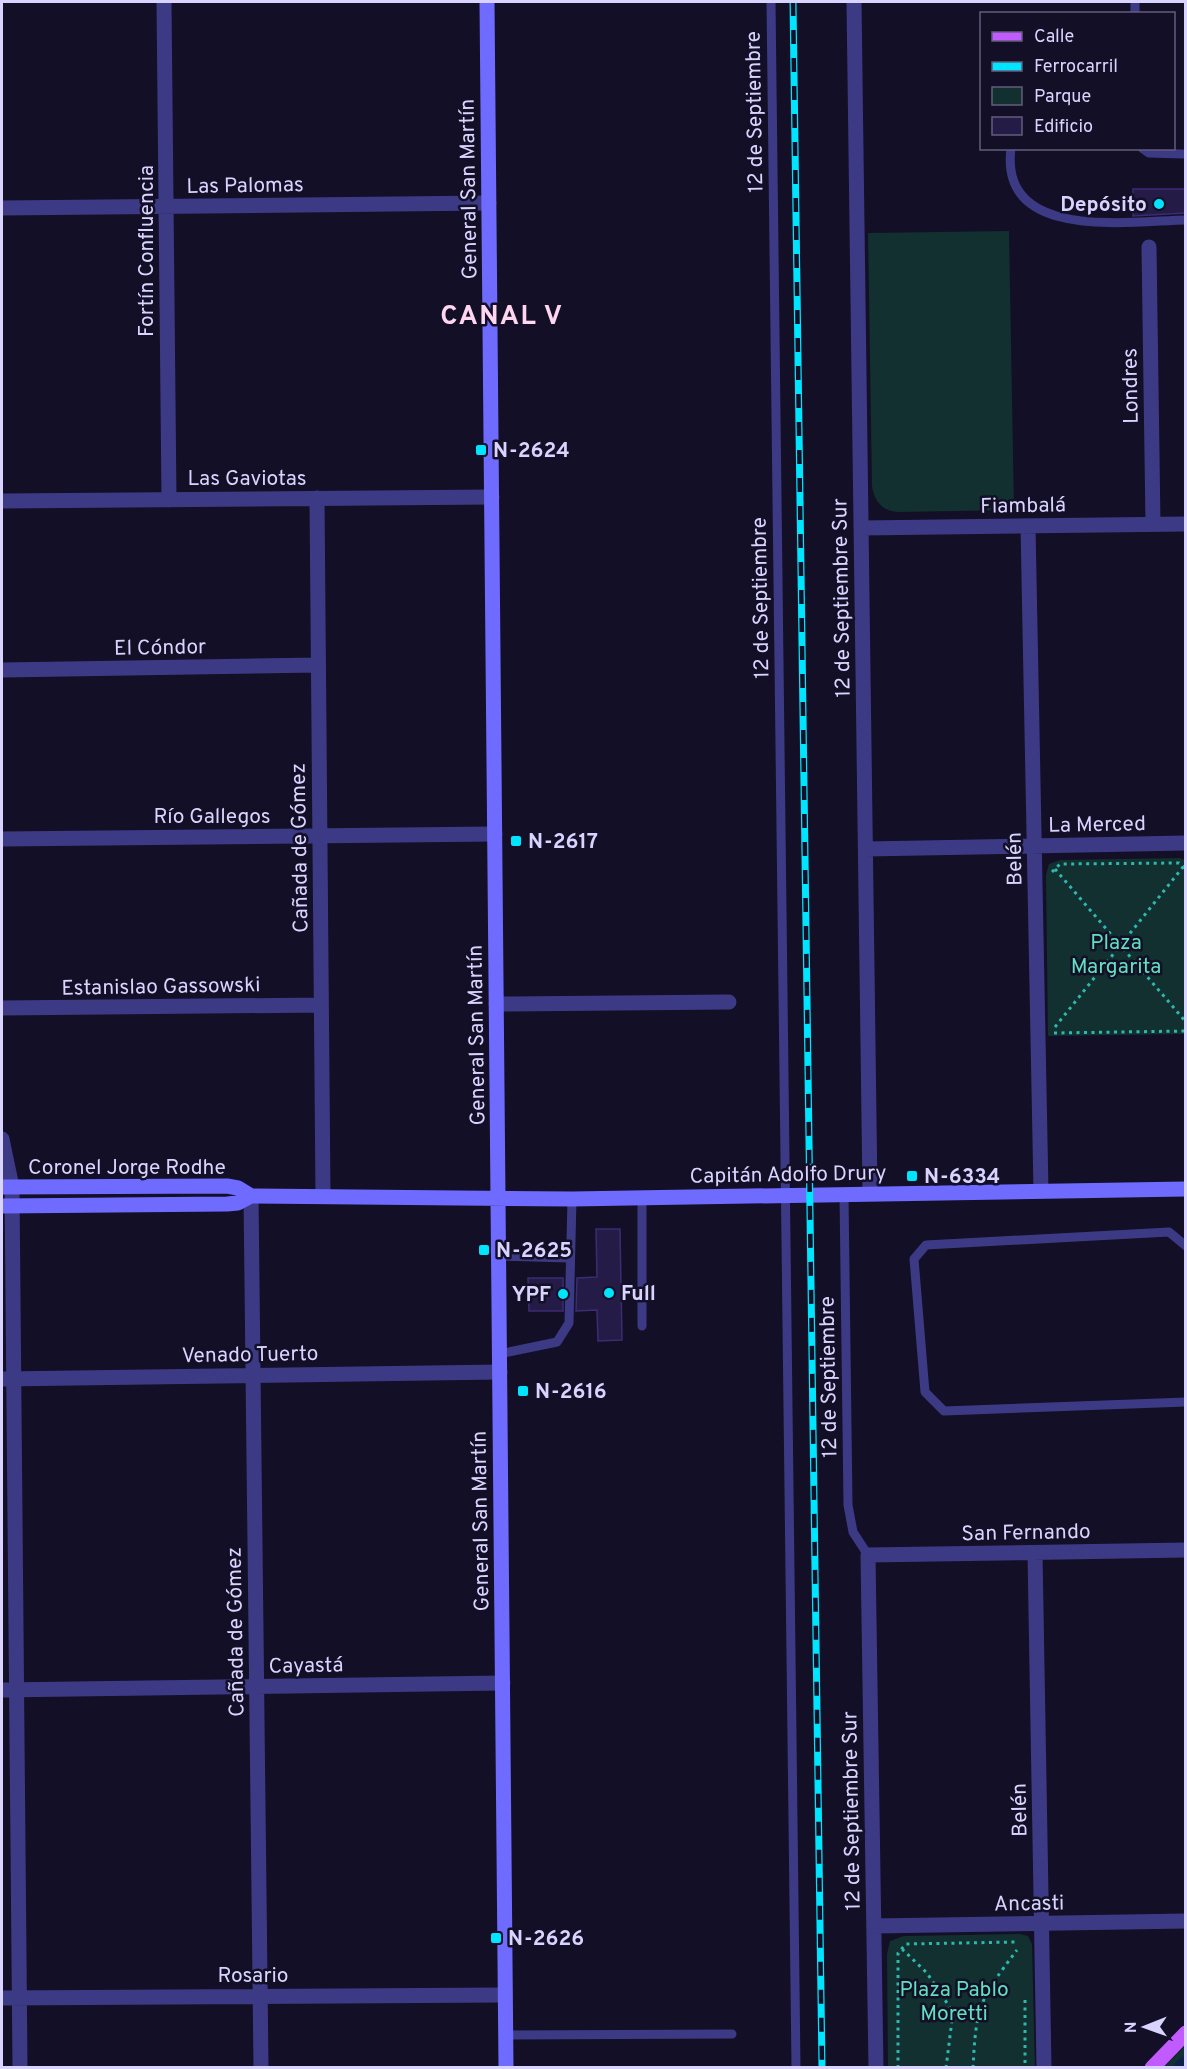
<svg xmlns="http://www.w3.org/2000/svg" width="1187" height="2069" font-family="Overpass,sans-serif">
  <rect width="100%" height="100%" fill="#130f26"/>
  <path fill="#12302f" d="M1009,231L1014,510L898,512C883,511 874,502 872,486L868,233Z
    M1179,858L1186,860L1185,1034L1048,1036L1046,875L1049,864L1060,860Z
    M1020,1934L1028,1936L1032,1944L1035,2067H888L887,1954L890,1941L904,1936Z
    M1185,2046V2067H1164Z"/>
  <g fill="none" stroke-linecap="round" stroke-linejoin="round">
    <path stroke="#0c2248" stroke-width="20" d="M1184,2068L1186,2066"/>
  </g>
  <path fill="#241b47" stroke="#3b2d73" stroke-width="1.5" d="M1133,189H1185V213L1133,216Z
    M596,1229H620L622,1340L598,1341L597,1310L576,1311L577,1278L597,1277Z
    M528,1278H563V1311H529Z"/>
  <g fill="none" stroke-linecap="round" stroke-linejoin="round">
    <path stroke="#2fb8b0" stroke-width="3" stroke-dasharray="3 4.5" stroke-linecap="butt" d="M1055,869L1186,1022
      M1052,872L1060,864L1179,863L1186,869
      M1055,1027L1183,867
      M1054,1033L1186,1031
      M902,1949L927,1973L953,2012L946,2068
      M1025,2000V2068
      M954,2015L976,2018
      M898,2068V1953L906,1944L1017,1942
      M973,2068C976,2005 980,1999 1017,1950"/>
    <path stroke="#3d3a85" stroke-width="9" d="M771,2L796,2068
      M1135,2V14
      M1011,148C999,242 1129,221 1186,220
      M1142,148L1149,153L1183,154
      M844,1194L848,1505L853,1532L868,1555
      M1186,1246L1169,1232L926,1245L914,1259L925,1392L944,1411L1186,1402
      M499,1256L569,1258
      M642,1326V1197
      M499,1354L557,1342L569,1323L572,1199
      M505,2035L732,2034"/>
    <path stroke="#3d3a85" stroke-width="15" d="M164,2L169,500
      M854,2L870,1193
      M2,208L489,203
      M1149,247L1153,524
      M317,498L323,1196
      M2,501L492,497
      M1028,526L1041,1191
      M861,528L1186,524
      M2,670L318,665
      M2,839L495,834
      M866,849L1186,843
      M496,1004L729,1002
      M2,1008L321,1005
      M2,1139L12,1187L20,2068
      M251,1196L261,2068
      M2,1379L500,1372
      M1035,1553L1044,2068
      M2,1690L503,1683
      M874,1926L1186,1921
      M2,1998L505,1995
      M876,2068L868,1555L1186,1550"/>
    <path stroke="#6f6bff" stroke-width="15" d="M487,2L506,2068
      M2,1187L227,1186L238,1188L251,1196
      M2,1206L227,1204L238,1203L251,1196L572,1199L1186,1189"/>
    <path stroke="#c25bff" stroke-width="15" d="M1152,2068L1186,2033"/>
    <defs>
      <path id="rail" d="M793,2L822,2068"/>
    </defs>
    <use href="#rail" stroke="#00e5ff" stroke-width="7"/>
    <use href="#rail" stroke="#130f26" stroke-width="4.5" stroke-dasharray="14" stroke-linecap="butt"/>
  </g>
  <g fill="#00e5ff" stroke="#130f26" stroke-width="2">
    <circle cx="1159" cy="204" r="6"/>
    <rect x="475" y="444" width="12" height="12" rx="3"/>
    <rect x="510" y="835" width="12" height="12" rx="3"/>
    <rect x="906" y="1170" width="12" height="12" rx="3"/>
    <rect x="478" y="1244" width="12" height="12" rx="3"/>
    <circle cx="609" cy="1293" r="6"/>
    <circle cx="563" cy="1294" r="6"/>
    <rect x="517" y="1385" width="12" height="12" rx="3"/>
    <rect x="490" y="1932" width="12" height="12" rx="3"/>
  </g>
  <g text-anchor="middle" stroke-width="5" stroke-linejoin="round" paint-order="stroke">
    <g font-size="21" fill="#d9d4ff" stroke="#130f26">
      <text transform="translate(754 112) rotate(-91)" y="7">12 de Septiembre</text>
      <text transform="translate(245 185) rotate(-1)" y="7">Las Palomas</text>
      <text transform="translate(468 189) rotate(-91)" y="7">General San Martín</text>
      <text transform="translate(146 251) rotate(-90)" y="7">Fortín Confluencia</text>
      <text transform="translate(1130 386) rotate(-91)" y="7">Londres</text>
      <text x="247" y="485">Las Gaviotas</text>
      <text transform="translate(1023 505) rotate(-1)" y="7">Fiambalá</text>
      <text transform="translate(760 598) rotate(-91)" y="7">12 de Septiembre</text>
      <text transform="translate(841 598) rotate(-91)" y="7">12 de Septiembre Sur</text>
      <text transform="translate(160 647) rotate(-1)" y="7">El Cóndor</text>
      <text x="212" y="823">Río Gallegos</text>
      <text transform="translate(1097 824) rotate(-1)" y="7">La Merced</text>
      <text transform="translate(299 848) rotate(-91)" y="7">Cañada de Gómez</text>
      <text transform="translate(1014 859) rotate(-91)" y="7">Belén</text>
      <text transform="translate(161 986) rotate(-1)" y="7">Estanislao Gassowski</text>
      <text transform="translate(476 1035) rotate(-91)" y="7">General San Martín</text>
      <text x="127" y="1174">Coronel Jorge Rodhe</text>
      <text transform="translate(788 1174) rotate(-1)" y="7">Capitán Adolfo Drury</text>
      <text transform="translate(250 1354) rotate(-1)" y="7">Venado Tuerto</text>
      <text transform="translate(828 1377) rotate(-91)" y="7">12 de Septiembre</text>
      <text transform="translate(480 1521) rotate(-91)" y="7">General San Martín</text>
      <text transform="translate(1026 1532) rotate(-1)" y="7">San Fernando</text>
      <text transform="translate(235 1632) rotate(-91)" y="7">Cañada de Gómez</text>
      <text transform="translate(306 1665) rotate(-1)" y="7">Cayastá</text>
      <text transform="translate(1019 1810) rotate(-91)" y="7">Belén</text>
      <text transform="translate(851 1811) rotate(-91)" y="7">12 de Septiembre Sur</text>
      <text transform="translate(1029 1903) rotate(-1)" y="7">Ancasti</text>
      <text x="253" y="1982">Rosario</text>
    </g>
    <g font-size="21" font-weight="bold" fill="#d9d4ff" stroke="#130f26" text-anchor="start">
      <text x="1147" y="211" text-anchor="end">Depósito</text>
      <text x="493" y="457">N-2624</text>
      <text x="528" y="848">N-2617</text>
      <text x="924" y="1183">N-6334</text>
      <text x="496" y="1257">N-2625</text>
      <text x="621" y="1300">Full</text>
      <text x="551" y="1301" text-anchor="end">YPF</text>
      <text x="535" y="1398">N-2616</text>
      <text x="508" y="1945">N-2626</text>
    </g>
    <g font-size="21" fill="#5fe0c0" stroke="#130f26">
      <text x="1116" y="949">Plaza<tspan x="1116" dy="24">Margarita</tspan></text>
      <text x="954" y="1996">Plaza Pablo<tspan x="954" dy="24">Moretti</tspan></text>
    </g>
    <g font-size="27" font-weight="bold" letter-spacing="1.5" fill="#ffd6f0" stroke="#130f26">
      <text x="502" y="324">CANAL V</text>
    </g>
  </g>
  <rect width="1187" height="2069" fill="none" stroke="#d9d4ff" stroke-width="6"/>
  <rect x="980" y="12" width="195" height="138" fill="#130f26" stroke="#625e7d" stroke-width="1.5"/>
  <rect x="992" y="32" width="30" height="9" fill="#c25bff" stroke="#625e7d" stroke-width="1.5"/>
  <text x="1034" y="42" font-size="18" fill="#d9d4ff">Calle</text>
  <rect x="992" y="62" width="30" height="9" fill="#00e5ff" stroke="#625e7d" stroke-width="1.5"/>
  <text x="1034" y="72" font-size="18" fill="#d9d4ff">Ferrocarril</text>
  <rect x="992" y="87" width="30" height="18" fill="#12302f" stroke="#625e7d" stroke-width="1.5"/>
  <text x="1034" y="102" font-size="18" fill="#d9d4ff">Parque</text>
  <rect x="992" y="117" width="30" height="18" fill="#241b47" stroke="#625e7d" stroke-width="1.5"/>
  <text x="1034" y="132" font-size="18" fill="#d9d4ff">Edificio</text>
  <g transform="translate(1145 2027) rotate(269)" stroke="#130f26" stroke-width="4.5" paint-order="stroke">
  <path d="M0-4.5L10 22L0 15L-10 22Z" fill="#d9d4ff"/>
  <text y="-9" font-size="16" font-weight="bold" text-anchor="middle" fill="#d9d4ff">N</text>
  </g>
</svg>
